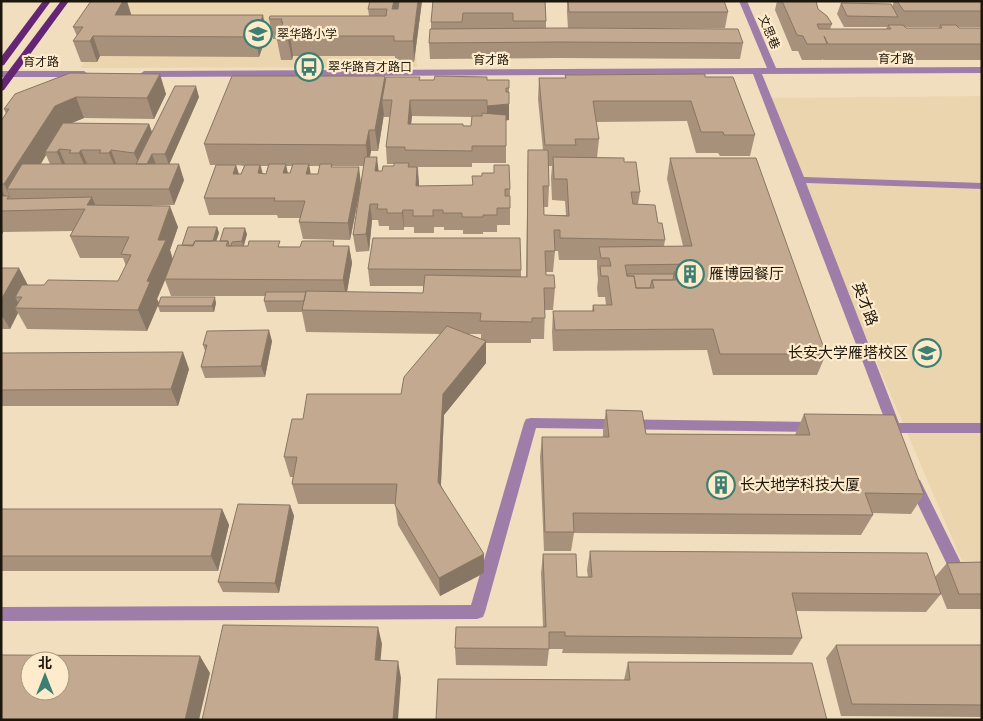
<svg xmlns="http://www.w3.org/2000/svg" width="983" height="721" font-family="Lato,'Noto Sans SC',sans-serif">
  <rect width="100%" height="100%" fill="#f0debe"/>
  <path fill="#ebd5ae" d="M122,1H413L417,67L80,68Z
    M982,96V608L764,98Z"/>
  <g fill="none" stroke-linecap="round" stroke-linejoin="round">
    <path fill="#9e7da8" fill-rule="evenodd" d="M739,1H747L776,68L982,67V73L762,74L804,177L982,183V189L806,183L899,423H982V433H900L895,435L877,432L875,428L877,424L886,423L753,74L144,77L140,74L144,71L767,68Z
      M1,71H84L88,74L84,77H1Z
      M531,418L814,422L819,423L821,427L819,431L814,432L536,428L485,612L483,617L477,619L1,621V607L471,605L524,423L526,419Z
      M915,478L920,480L964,569L967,574L964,579L959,581L954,579L908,484L910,480Z"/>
    <path fill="#632574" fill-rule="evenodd" d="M43,1H51L4,65L1,66V57Z
      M61,1H69L4,90L1,91V81Z"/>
  </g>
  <path fill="#a7917b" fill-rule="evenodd" d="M399,1H422L414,62H395V56H293L292,60H281L277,40L278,39H273L269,19L369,16L368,9Z
    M433,1H545L546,21V28L743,43L740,59L558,58L430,59L429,43L431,29V22Z
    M567,1H724L728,12L725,28H568L567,13Z
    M777,1H816L818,9L832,24L830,29H886L887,27H844L837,14L841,3L892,7L894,1H982V27H958L959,28H982V60H823L822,59V60H802L798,51H792L775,10ZM904,27H939L938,28H906Z
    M131,15L267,35L259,57L100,56L97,62H81L73,41L77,36L73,27Z
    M565,75L705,77L755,135L750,156H720L718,153H696L687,121L596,122L599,139L597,158L624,162L640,192L638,204L658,223L665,240L664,246H683L667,179L670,158L826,354L817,375H713L707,350L553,351L552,332L553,311H592L593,305H606L605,297H598L597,288L598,280L597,268V260H559L558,251H555L553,272H546V275L555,288L553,310H545L544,339H531V343H486V363L444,415L441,485L484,573L440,596L398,525L395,504H298L292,484L293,477H290L284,457L303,419L401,394L440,334L306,332L302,312H267L264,301L265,296H171L165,280L157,299L159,303L147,331L27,329L18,313L10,329H1V268L28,285H44L118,281L126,266L123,258H80L70,236L73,231L3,232L1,236V121L6,114L4,109L15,94H166L154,119L84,118L72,123L149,124L152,132L199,97L169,164L184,180L174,205H151L178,227L170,250L173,259L183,246L217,227L219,233L216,241H220L247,234L244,246L300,247L334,241V246H349L352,263L347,292L423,293V286H370L368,269L521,270V277H526L528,150H543L538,99L539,78H565ZM46,155L50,164H41ZM549,166H552L551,178L552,200L565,201L566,215H544V207H548L549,186ZM468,334H481V339Z
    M420,80H509V120H506V163H472V167H418L419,186L510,189V225H497V232H483V234H463V230H444V227H434V233H414V227H404V230H389V226H379L378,220H372L369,251L356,252L353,235L361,187L350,240L303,239L299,222L300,218H278L277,215H209L204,198L216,165H210L204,144L385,82ZM384,114V117H390L386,147L387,164H394V166L382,171H378L370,157L371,151H378ZM412,116L472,117L471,126L411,124ZM236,165L244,166L241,174H239ZM261,166H268L266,174H263ZM286,166H292L290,173H288ZM309,166H320L318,174H310ZM332,166H364L361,183L332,167Z
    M216,303L214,312H160L158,306Z
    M272,341L265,377L205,378L201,367L205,351L203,345Z
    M1,353L189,369L178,406H1Z
    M606,410L646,434L795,435L804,414L924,494L911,514L872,513L873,515L861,535L574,533L571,551H544L540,457L542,437H603V431Z
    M290,505L294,516L279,593L223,592L218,582Z
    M1,509H222L229,525L218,571H1Z
    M590,551L935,577L947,563L982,562V609H947L941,594L926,612L796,611L802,638L792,655L562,653L563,649H549L547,666L456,665L455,648L543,627L541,573L543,554L577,577H588L587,570Z
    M836,645H982V717L841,716L826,658Z
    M628,662L827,720L624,680Z"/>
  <path fill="#887664" d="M118,1H127L132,17L115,15Z
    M394,1H399L394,29L392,9Z
    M418,1H422L414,62L413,41Z
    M263,15L267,35L259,57L255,37Z
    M93,36L100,56L97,62L90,41Z
    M290,36L293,56L292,60L288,40Z
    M160,74L166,94L154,119L147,98Z
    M385,76L387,97L382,100L384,114L378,151L375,130Z
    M196,86L199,97L169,165L165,154Z
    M76,97L84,118L64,126L45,152L46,155L25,189H7L15,206L4,184L55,106Z
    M410,100L412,116L409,140L408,124Z
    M509,104V120L487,123V106Z
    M149,124L155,141L139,164L134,153Z
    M369,130L371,151L368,166L366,145Z
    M59,149L66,166L64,169L57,152Z
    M81,150L88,166L86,169L79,153Z
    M111,150L117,166L116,170L109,153Z
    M152,154L156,165H146Z
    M377,157L379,174L375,171Z
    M179,164L184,180L174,205L169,189Z
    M286,164L289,181L283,173Z
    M309,164L312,181L306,174Z
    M236,165L241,182L233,174Z
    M260,165L264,181L258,173Z
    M359,167L361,184L350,240L348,223Z
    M417,167L419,183L417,203L416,186Z
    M1,189L10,206L1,211Z
    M92,197L101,218L87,205Z
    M370,204L372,220L369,251L366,234Z
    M170,206L178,227L170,250L173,261L165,279V280L157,299L159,303L147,331L138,310L158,240Z
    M403,210L404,227V230L402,213Z
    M217,227L219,233L213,251L212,245Z
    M1,228L3,232L1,236Z
    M245,228L247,234L243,247L242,241Z
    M349,246L352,263L346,297L343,280Z
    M19,268L30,289L22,297H15L21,308H15L18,313L10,329L1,314V300Z
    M215,297L216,303L214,312L212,306Z
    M269,330L272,341L265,377L261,366Z
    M486,341V363L444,415L440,502L438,482L443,394Z
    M183,352L189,369L178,406L171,389Z
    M290,505L294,516L279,593L275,583Z
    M222,509L229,525L218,571L211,556Z
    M484,554V573L440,596L439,578Z
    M378,627L382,644L379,677L375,660Z
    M200,656L210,673L199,720H185Z
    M398,661L401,678L398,720H393Z"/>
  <path fill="#c2a98f" stroke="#887664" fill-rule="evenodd" d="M91,1H123L115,15H263L255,37L93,36L90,41H73L83,27H73Z
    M370,1H394L392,9H398L399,1H418L413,41H394V36H290L288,40H277L283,22H281L282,19H269L270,16H386L387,9H368Z
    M433,1H545L546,21H513V13H463L462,22H431Z
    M568,1H724L728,12H569Z
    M782,1H816L818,9L827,16L832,24H817L819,29H891L888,25H903L906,28H942L940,25H956L959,28H982V44H828L824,36L827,44H807L803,36L797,35Z
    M897,1H982V11H904Z
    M841,3L891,4L898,17L847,16Z
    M558,28L738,29L743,43L559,42L429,43L430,29Z
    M70,73L160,74L147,98L76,97L55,106L4,184H1V121L9,109H4L15,94Z
    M705,74V77H733L755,135H724L723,132H701L691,101H593L599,139H575L576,145H545L539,78H566L565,75Z
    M232,76H385L375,130H369L366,145L204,144Z
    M435,76L487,77V80H509V88H506V92H509V104L487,106V100H410L408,124H463V126H471L472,116H482V113L506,115V146H472V151L405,150V147H386L392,100H382L386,77H420L419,80H434Z
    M175,86H196L165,154H152L147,164H136Z
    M63,123L149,124L134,153L111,150L109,153H99L101,150H81L79,153H69L71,150L59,149L57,152H45Z
    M528,150H548L549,186H543L544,215L569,216L567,179H554L553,157L624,158V162H636L640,192H631L633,204L655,205L658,223H662L665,240L560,238V230H554L555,251H545L546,275H554L555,288H544L545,318H532V322L480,321L481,313L302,310L306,291L423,293L425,275L527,277Z
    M365,157H377L375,171H382L383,166H394V163H409L408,167H417L416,186L473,185L472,176H482V173H494V165H509L510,189H505V196H510V208H497V215H483V217H462V213H443V210H433V216H413V210H403L402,213H387V209H377L378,204H370L366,234L353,235Z
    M670,158H756L826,354H720L713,329L555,330L553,311H594L593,305H612L608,276H601L600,266H611L609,258H601L599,247L692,246ZM697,264L699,272H674L676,280H652L654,288H636L634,276H627L625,265Z
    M22,164H179L169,189H7Z
    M269,164H286L283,173H290L293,164H309L306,174H318L320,164H332L331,167H359L348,223L299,222L305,201H274L275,198H204L216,165H236L233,174H241L245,165H260L258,173L266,174Z
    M1,196H9L7,199L92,197L87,205L170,206L158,240H166L147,281L150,282L138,310L15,308L22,297H15L22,285H44L48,280L118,281L131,255L121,254L129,237L70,236L85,209L1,211Z
    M188,227H217L213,241H195L193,245H182Z
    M224,228H245L242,241L232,242L231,246H229L228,241H220Z
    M373,238H520L521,270L368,269Z
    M195,241H228L226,246H248L249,241H280L278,247H300L302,241H334L333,246H349L343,280L165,279L178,245L193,246Z
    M1,268H19L1,300Z
    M627,274H674L673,280H652L650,288H636L634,276H627Z
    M266,292H306L304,301H264Z
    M161,297H215L212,306H158Z
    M447,326L486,341L443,394L438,482L484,554L439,578L395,505L397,484H292L297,457H284L292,419H303L307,394H401L404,377Z
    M269,330L261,366L201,367L207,345H203L207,331Z
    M183,352L171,389L1,390V353Z
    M606,410L642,411L646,434L810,435L804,414L894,415L924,494L865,493L873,515L573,513L574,532H545L542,437H609Z
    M238,504L290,505L275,583L218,582Z
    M1,509H222L211,556H1Z
    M590,551L927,553L941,594L792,593L802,638L565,636V632H549V649L455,648L456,627H546L543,554H576L577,577H592Z
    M982,562V594H959L947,563Z
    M223,625L378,627L375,660L398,661L393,720H202Z
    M836,645H982V705L852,704Z
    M1,655L200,656L185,720H1ZM30,661H60V691H30Z
    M628,662L812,663L827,720H436L438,679L630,680Z"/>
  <defs>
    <symbol id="school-ring" viewBox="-11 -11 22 22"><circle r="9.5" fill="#feebcb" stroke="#3d7f71" stroke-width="1.5"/><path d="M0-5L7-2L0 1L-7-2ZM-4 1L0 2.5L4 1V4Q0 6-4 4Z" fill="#3d7f71"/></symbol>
    <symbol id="bus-ring" viewBox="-11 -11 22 22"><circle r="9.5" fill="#feebcb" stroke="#3d7f71" stroke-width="1.5"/><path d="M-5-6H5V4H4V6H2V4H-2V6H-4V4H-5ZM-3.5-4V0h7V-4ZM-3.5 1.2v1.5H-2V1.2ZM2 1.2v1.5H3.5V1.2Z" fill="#3d7f71"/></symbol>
    <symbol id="building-ring" viewBox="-11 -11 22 22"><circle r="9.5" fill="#feebcb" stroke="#3d7f71" stroke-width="1.5"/><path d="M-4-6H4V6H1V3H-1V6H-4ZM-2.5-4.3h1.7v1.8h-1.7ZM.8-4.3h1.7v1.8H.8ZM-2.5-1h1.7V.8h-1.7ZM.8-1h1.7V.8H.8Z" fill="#3d7f71"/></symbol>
    <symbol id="university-ring" viewBox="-11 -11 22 22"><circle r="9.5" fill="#feebcb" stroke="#3d7f71" stroke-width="1.5"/><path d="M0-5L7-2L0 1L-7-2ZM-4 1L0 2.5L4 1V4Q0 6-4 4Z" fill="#3d7f71"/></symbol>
  </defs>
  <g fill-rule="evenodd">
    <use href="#school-ring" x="242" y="18" width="32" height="32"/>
    <use href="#bus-ring" x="293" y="51" width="32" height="32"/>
    <use href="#building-ring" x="674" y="258" width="32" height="32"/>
    <use href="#university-ring" x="911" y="337" width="32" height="32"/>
    <use href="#building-ring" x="705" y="469" width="32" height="32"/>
  </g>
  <g text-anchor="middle" stroke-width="4.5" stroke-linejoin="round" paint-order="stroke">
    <g font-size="12" fill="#1d160b" stroke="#feebcb">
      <text transform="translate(769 32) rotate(67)" y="4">文思巷</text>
      <text x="896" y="63">育才路</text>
      <text x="491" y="64">育才路</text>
      <text x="41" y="66">育才路</text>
    </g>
    <g font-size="12" fill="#1d160b" stroke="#feebcb" text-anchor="start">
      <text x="277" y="38">翠华路小学</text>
      <text x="328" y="71">翠华路育才路口</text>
    </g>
    <g font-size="15" fill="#1d160b" stroke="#feebcb" text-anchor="start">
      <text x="709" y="279">雁博园餐厅</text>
      <text x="908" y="358" text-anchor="end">长安大学雁塔校区</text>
      <text x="740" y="490">长大地学科技大厦</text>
    </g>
    <g font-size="15" fill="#1d160b" stroke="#feebcb">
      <text transform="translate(865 304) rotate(69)" y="5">英才路</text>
    </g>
  </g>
  <rect width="983" height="721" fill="none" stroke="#1d160b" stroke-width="5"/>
  <g transform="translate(45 676)"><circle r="24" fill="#feebcb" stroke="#a4967e"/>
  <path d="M0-4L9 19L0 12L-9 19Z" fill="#3d7f71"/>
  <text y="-8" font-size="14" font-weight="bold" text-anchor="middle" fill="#1d160b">北</text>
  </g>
</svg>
